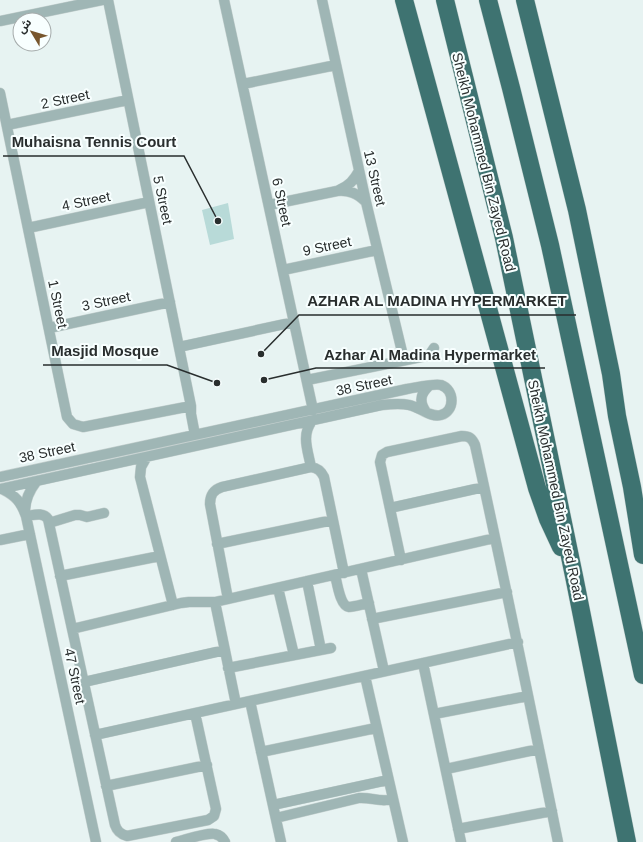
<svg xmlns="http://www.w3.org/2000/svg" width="643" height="842" font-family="Arial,'Noto Sans Arabic',sans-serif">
  <rect width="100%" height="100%" fill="#e7f3f2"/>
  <path fill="#b8dad8" d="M228,203L234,239L210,245L202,210Z"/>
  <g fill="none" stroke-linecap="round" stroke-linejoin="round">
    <defs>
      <path id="minor" d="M108,0L191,406V414L195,435
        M224,0L313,410
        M322,0L366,202L404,360
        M0,21L102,0
        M243,84L336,65
        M0,93L67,417L73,424L83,427L191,406
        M7,125L128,100
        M339,190C349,186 354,180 359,171
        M269,205L337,191C349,190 357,193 366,202
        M28,228L149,202
        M283,270L377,250
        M49,328L170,302
        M179,347L294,322
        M307,380L426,356L430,354L434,348
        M426,412C419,402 420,394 429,386
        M146,458L141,467L140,477L173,605
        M311,467C308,451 301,435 312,421
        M0,477L407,389C415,388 434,383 441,385C455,390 455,411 441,415C430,418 420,407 409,405C400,403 391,404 382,405L0,489
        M2,489C16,496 21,502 26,516L96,842
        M390,508L484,487
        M25,512C25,500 29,491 36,482
        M26,516C34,515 43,512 48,519L115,825C117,831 120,834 127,836L208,820L214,816L216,809L195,713
        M49,523L75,515H80L87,517L104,513
        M0,540L30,534
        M217,544L333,520
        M401,560L380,462L382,455L387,452L462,436C469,436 472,438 475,445C504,577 531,709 558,842
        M361,569L384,671
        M335,575C337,582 340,606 349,607C355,607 363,604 369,603
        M60,576L160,556
        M307,581L321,650
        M278,588L294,655
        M228,599L210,504C210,495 213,490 222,487L311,467C318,468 321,471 324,477L344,573
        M215,602L236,704
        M372,619L507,592
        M72,629L181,603L189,602H215L495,538
        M423,663L461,842
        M228,668L331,648
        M365,676L403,842
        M84,682L225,650
        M250,701L281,842
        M434,714L528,696
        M95,735L518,642
        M261,752L376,728
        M446,769L539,749
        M106,786L207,765
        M273,805L388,780
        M276,818L359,798C372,797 380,803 393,799
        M458,829L552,811
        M176,842C185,840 207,832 215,834C220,835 223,838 225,842"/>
      <path id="motorway" d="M404,0L537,488L548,519L561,547
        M445,0L504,238L574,576L627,842
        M488,0L511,88L550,245L643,675
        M525,0L577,210L611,374L617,416L632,487L643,555"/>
    </defs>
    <use href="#minor" stroke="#c5d0cf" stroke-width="11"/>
    <use href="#motorway" stroke="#c5d0cf" stroke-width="19"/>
    <use href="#minor" stroke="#9fb6b5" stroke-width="10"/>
    <use href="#motorway" stroke="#3e7371" stroke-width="18"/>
  </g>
  <g text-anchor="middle" stroke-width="4" stroke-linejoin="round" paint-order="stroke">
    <g font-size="14" fill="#292e2e" stroke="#f8ffff">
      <text transform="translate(65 99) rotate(-12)" y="5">2 Street</text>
      <text transform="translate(484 162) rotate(76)" y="5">Sheikh Mohammed Bin Zayed Road</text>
      <text transform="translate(375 178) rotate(77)" y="5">13 Street</text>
      <text transform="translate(163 200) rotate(78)" y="5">5 Street</text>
      <text transform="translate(86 201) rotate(-12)" y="5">4 Street</text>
      <text transform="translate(282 202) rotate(78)" y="5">6 Street</text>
      <text transform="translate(327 246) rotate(-12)" y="5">9 Street</text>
      <text transform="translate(106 301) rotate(-12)" y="5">3 Street</text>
      <text transform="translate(58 304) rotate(78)" y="5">1 Street</text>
      <text transform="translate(364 385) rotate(-12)" y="5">38 Street</text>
      <text transform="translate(47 452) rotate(-12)" y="5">38 Street</text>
      <text transform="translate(556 490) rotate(78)" y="5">Sheikh Mohammed Bin Zayed Road</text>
      <text transform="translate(75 676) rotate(78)" y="5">47 Street</text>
    </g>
  </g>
  <path fill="none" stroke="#292e2e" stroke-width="1.5" d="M218 221L184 156H3M261 354L299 315H576M217 383L167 365H43M264 380L316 368H545"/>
  <g fill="#292e2e" stroke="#f8ffff" stroke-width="1.5">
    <circle cx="218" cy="221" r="4"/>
    <circle cx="261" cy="354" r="4"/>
    <circle cx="217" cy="383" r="4"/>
    <circle cx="264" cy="380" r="4"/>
  </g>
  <g font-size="15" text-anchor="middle" font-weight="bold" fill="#292e2e" stroke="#f8ffff" stroke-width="4" stroke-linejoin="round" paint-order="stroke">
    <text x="94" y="147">Muhaisna Tennis Court</text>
    <text x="437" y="306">AZHAR AL MADINA HYPERMARKET</text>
    <text x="105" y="356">Masjid Mosque</text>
    <text x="430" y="360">Azhar Al Madina Hypermarket</text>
  </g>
  <g transform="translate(32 32) rotate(308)"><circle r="19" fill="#f8ffff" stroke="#a5abab"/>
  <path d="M0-3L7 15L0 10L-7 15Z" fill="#77562d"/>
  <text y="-6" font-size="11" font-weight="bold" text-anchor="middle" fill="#292e2e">ش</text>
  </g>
</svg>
